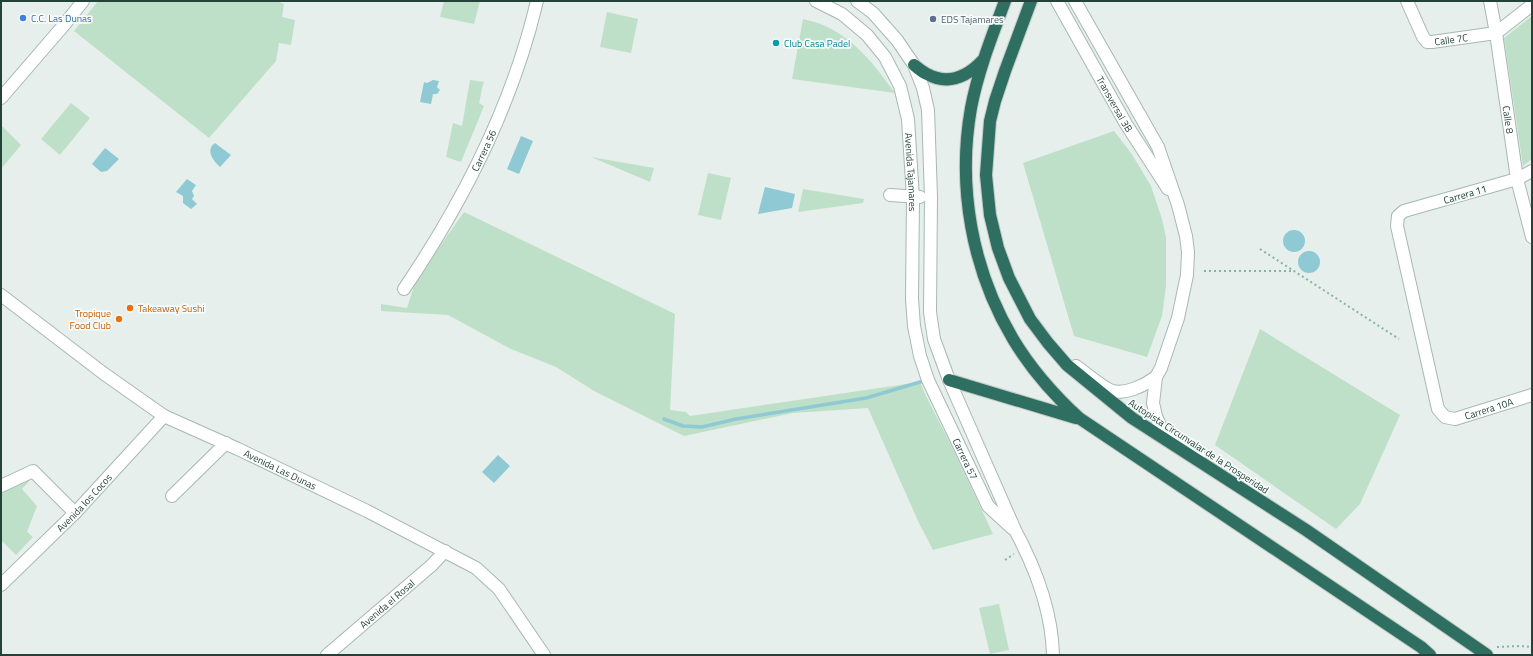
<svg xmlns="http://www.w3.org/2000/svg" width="1533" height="656" font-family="'Titillium Web',sans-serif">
  <rect width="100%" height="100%" fill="#e6efeb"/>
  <path fill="#bfe0c8" d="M98,1H277L284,4L282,17L295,20L291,45L279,43L276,61L209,138L74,31Z
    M444,1H480L474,24L440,17Z
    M607,12L638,19L631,53L600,47Z
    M1532,16V159L1523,166L1504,38Z
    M803,19C847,28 870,59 895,93L792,79Z
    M470,80L484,82C481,90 481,96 479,103L484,106L461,162L446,157L453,123L462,126Z
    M71,103L90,118L60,155L41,139Z
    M1,125L21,145L1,169Z
    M1114,131L1131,153L1151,186L1162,219L1166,237V286L1162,316L1147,357L1074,336L1023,163Z
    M591,157L654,168L650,182Z
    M708,173L731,178L721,220L698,215Z
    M803,189L864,199L863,203L798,212Z
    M464,212L675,314L670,410L686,412L690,416L920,382L924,392L952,447L993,534L933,550L918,521L868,408L793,413L684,436L594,391L556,367L511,349L448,315L381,311V304L407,308L416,280Z
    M1260,329L1400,415L1360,504L1336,529L1215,445Z
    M33,477L22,489L37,506L27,532L33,537L16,555L1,540V483Z
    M999,604L1009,650L990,654L979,608Z"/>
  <path fill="#8ec9d4" d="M433,80L439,81L437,87L440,90L437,94H433L431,104L420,102L424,82L427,83Z
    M521,136L533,141L519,174L507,169Z
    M215,143L231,155L220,167C213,160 205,150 215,143Z
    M105,148L119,159L107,171L101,172L92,164Z
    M187,179L196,185L192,191L194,196L192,199L197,204L191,209L183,203V196L176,192Z
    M765,187L795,194L792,208L758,214Z
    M1283 241a11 11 0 1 1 22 0a11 11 0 1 1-22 0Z
    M1298 262a11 11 0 1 1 22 0a11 11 0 1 1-22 0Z
    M498,455L510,466L494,483L482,472Z"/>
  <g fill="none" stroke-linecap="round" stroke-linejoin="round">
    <path stroke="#8ec9d4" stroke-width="3.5" d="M664,419L683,426L702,427L736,419L866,398L927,380"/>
    <defs>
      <g id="minor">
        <path id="s1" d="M816,1L842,14L867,35L885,57L900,86L908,119L913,198L912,299L914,326L920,356L928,380L988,506L1012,528"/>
        <path d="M857,1L873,13L897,40L914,65L923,88L928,110L931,197L930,312L934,339L949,380L1015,530C1035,567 1052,612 1053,655"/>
        <path id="s2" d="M1057,1L1126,124L1168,189"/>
        <path d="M1075,1L1158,147L1178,205L1186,236L1188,252L1187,275L1178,318L1161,368L1156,377L1153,403L1156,416L1161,428L1199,455"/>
        <path id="s3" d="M1407,1L1423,37L1427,42H1432L1496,33L1532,5"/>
        <path id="s4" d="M1490,1L1496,33L1517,179L1532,237"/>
        <path d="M1,98L64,25L83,1"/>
        <path id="s5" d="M1532,171L1517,179L1404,211L1398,216L1397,226L1438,409L1445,417L1455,419L1532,395"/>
        <path d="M890,195L920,197"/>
        <path id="s6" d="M404,289C463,202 513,103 537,1"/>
        <path id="s7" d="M1,295L103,373L164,416L238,449L367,511L476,568L499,589L544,655"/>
        <path d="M1076,366C1086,373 1099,385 1110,390C1124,396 1145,385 1156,377"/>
        <path d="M1,486L33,471L75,513"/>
        <path d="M172,496L226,443"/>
        <path id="s8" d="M1,585L75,513L164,416"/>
        <path id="s9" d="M327,655L432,565L445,551"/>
      </g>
      <path id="highway" d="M1005,1C992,36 978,71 971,108C957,187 972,270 1013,339C1031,369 1054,395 1079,418L1421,647L1430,655
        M1031,1L1005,71L995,101L990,121L986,175L990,215L998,248L1009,278L1030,319L1048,343L1067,365L1132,418L1306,530L1487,655
        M914,65C918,68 922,72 927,74C949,86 968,76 983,60
        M949,380L1076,418"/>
    </defs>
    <use href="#minor" stroke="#a8b8b2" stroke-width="14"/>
    <use href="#highway" stroke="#c2cac8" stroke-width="14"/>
    <path stroke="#86b3a5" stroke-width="2" stroke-dasharray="2 3" stroke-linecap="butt" d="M1260,249L1399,339
      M1204,271H1295
      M1005,560L1014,554
      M1497,647L1520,646L1532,647"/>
    <use href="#minor" stroke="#fff" stroke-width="12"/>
    <use href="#highway" stroke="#2f6f62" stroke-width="12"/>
  </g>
  <circle fill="#3f7fe0" stroke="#f7fbf9" stroke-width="1.5" cx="23" cy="18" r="4"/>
  <circle fill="#5c6f8a" stroke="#f7fbf9" stroke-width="1.5" cx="933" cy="19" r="4"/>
  <circle fill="#0f9aa8" stroke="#f7fbf9" stroke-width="1.5" cx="776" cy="43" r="4"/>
  <g fill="#e8710a" stroke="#f7fbf9" stroke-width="1.5">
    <circle cx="130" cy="308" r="4"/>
    <circle cx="119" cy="319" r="4"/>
  </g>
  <g text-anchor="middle" stroke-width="3.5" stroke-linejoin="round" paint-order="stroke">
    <g font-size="10" fill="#366cbe" stroke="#f7fbf9" text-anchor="start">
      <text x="31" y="22">C.C. Las Dunas</text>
    </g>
    <g font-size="10" fill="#4e5e75" stroke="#f7fbf9" text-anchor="start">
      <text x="941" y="23">EDS Tajamares</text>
    </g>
    <g font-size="10" fill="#24423a" stroke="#f7fbf9">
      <text dy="4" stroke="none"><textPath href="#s3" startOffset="70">Calle 7C</textPath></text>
      <text dy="4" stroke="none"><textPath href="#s2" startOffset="118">Transversal 3B</textPath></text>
      <text dy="4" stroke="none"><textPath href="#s4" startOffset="120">Calle 8</textPath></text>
      <text dy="4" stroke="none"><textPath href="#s6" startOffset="160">Carrera 56</textPath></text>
      <text dy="4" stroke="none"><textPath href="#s1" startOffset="210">Avenida Tajamares</textPath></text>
      <text transform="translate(1465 194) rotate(-16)" y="4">Carrera 11</text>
      <text dy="4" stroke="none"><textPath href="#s5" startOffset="396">Carrera 10A</textPath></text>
      <text transform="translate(1199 446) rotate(33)" y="4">Autopista Circunvalar de la Prosperidad</text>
      <text dy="4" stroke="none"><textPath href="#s1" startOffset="507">Carrera 57</textPath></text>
      <text dy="4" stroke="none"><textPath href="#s7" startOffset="331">Avenida Las Dunas</textPath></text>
      <text dy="4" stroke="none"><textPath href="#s8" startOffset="117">Avenida los Cocos</textPath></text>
      <text dy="4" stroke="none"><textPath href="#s9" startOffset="79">Avenida el Rosal</textPath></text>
    </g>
    <g font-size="10" fill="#0d838f" stroke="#f7fbf9" text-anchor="start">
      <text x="784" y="47">Club Casa Padel</text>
    </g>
    <g font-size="10" fill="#c56008" stroke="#f7fbf9" text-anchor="start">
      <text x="138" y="312">Takeaway Sushi</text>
      <text x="111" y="317" text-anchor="end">Tropique<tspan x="111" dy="12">Food Club</tspan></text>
    </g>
  </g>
  <rect width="1533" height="656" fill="none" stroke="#24423a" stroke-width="4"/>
</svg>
